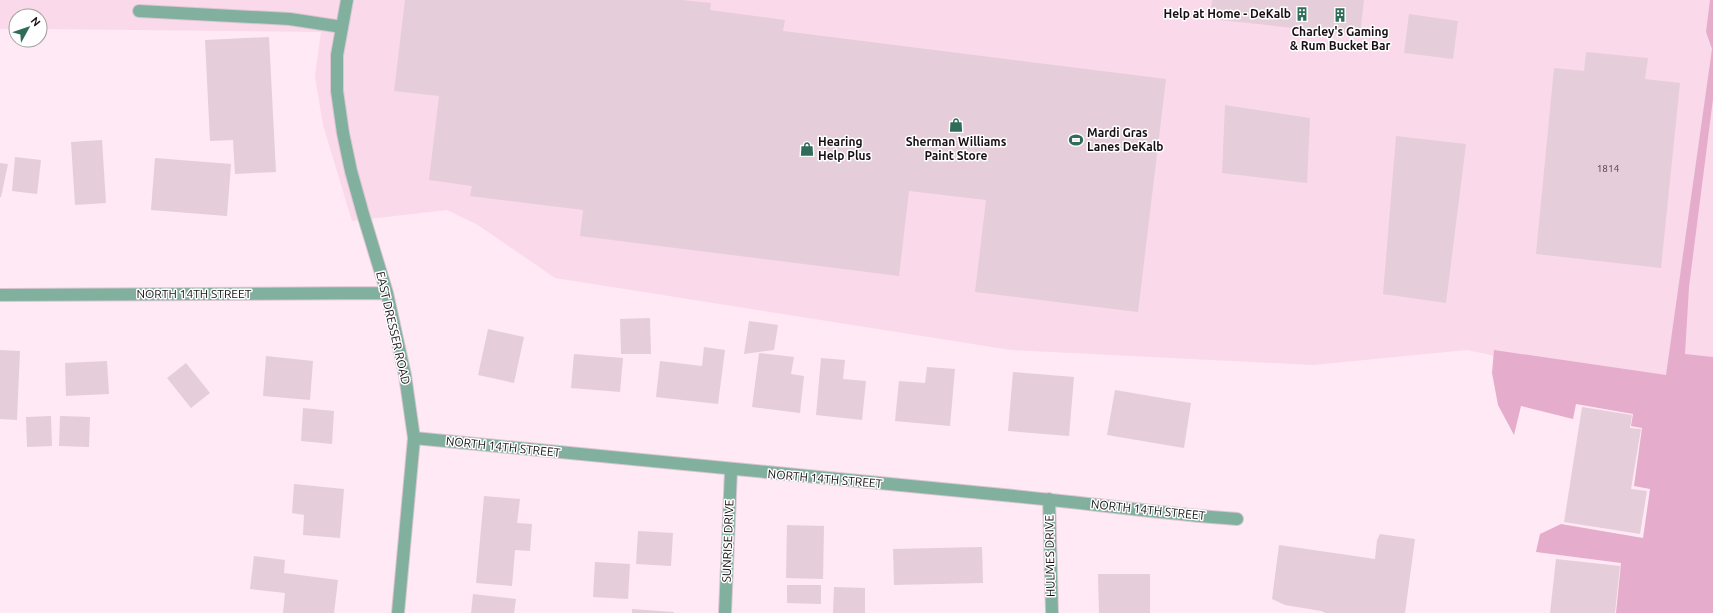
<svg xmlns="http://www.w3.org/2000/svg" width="1713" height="613" font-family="Ubuntu,sans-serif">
  <rect width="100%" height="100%" fill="#fee9f4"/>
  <path fill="#fad9ea" d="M0,0H1713V613L1675,394L1467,350L1313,365L1011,350L555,278L478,225L447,210L352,221L323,125L315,76L321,32L40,29V16H16V29H0Z"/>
  <path fill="#e5adcb" d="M1710,0H1713V99L1689,287L1685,354L1713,357V613H1616L1621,563L1536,552L1540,534L1561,524L1643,538L1650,489L1634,486L1642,428L1631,426L1633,414L1576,404L1573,419L1521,406L1514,435L1498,405L1492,373L1494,350L1666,375L1712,49L1706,32Z"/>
  <path fill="#e6cdda" d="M405,0H682L711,3L710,10L785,20L783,31L1166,79L1138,312L975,292L986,200L909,191L899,276L580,236L583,210L470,196L472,186L429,180L439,96L394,91Z
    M1212,0H1364L1360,35L1210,19Z
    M1409,14L1458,21L1453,59L1404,53Z
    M269,37L276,172L235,174L233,140L210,141L205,40Z
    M1586,52L1648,58L1645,79L1680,83L1661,268L1536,254L1554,68L1584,71Z
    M1225,105L1310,118L1307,183L1222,173Z
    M1396,136L1466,144L1446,303L1383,294Z
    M102,140L106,203L75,205L71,142Z
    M15,157L41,160L37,194L12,191Z
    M155,158L231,164L227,216L151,210Z
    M0,163L8,164L1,197H0Z
    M650,318L651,354H621L620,319Z
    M749,321L778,325L774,350L744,354Z
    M488,329L524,337L514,383L478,375Z
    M704,347L725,350L718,404L656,397L660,361L702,366Z
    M0,350L20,351L17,420L0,419Z
    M759,353L794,357L791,374L804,376L800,413L752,407Z
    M574,354L623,358L620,392L571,388Z
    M266,356L313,361L310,400L263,396Z
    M821,358L845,360L843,379L866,381L862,420L816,415Z
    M107,361L109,394L66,396L65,363Z
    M186,363L210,393L191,408L167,378Z
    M927,367L955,369L950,426L895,421L899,381L925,383Z
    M1013,372L1074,377L1069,436L1008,431Z
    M1115,390L1191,403L1184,448L1107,435Z
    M1582,407L1632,415L1630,428L1641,429L1631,489L1647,491L1640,534L1564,522Z
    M303,408L334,411L332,444L301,441Z
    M51,416L52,446L27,447L26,417Z
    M60,416L90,417L89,447L59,446Z
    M294,484L344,489L340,538L303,535L304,515L292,513Z
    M484,496L520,499L517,523L532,524L530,551L515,550L512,586L476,583Z
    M787,525L824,526L823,579L786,578Z
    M638,531L673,533L671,566L636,564Z
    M1380,534L1415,539L1405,613H1326L1321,611L1285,605L1272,599L1279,545L1375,559L1377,540Z
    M982,547L983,583L894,585L893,549Z
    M254,556L285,560L284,573L338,580L334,613H283L285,593L250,589Z
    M1556,559L1620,566L1615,613H1550Z
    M595,562L630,564L628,599L593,597Z
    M1098,574H1150V613H1099Z
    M787,585H821V604L787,603Z
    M834,587L865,588V613H833Z
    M473,594L516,599L514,613H471Z
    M632,609L674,612V613H632Z"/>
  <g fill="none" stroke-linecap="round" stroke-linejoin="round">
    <defs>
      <path id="service" d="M139,11L290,19L342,27"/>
      <path id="minor" d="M347,0L337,55V91L343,133L351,171L363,214L387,293L405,375L414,438L398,613
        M0,295L387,293
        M414,438C614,458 814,478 1014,496C1088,503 1162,514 1237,519
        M1049,499L1052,613
        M725,613L731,470"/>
    </defs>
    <use href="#service" stroke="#d9c6d0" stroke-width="14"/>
    <use href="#minor" stroke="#d9c6d0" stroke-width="14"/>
    <use href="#service" stroke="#82b09e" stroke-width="12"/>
    <use href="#minor" stroke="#82b09e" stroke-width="12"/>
  </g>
  <defs>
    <symbol id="building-bare" viewBox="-9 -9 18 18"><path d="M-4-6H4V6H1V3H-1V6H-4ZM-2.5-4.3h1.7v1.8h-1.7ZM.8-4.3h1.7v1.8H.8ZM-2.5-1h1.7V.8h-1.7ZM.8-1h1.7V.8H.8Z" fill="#306d59" stroke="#fff" stroke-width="2.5" paint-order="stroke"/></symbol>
    <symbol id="shop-bare" viewBox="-9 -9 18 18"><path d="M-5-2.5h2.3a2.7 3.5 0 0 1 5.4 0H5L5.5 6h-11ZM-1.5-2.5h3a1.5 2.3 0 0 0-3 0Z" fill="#306d59" stroke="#fff" stroke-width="2.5" paint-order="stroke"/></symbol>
    <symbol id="stadium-bare" viewBox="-9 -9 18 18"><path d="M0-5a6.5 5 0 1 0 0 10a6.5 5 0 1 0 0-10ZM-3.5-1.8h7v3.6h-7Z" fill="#306d59" stroke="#fff" stroke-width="2.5" paint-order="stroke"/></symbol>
  </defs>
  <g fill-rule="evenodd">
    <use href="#building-bare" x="1292" y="4" width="20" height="20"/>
    <use href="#building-bare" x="1330" y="5" width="20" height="20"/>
    <use href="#shop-bare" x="946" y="115" width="20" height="20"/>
    <use href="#stadium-bare" x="1066" y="130" width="20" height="20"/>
    <use href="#shop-bare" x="797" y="139" width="20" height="20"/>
  </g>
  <g text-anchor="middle" stroke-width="3" stroke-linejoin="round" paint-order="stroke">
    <g font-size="10" fill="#4c3e46">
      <text x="1608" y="172">1814</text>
    </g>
    <g font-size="12" font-weight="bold" fill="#180f14" stroke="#fff">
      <text x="1291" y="18" text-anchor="end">Help at Home - DeKalb</text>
      <text x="1340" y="36">Charley's Gaming<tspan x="1340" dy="14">&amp; Rum Bucket Bar</tspan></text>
      <text x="1087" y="137" text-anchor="start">Mardi Gras<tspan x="1087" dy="14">Lanes DeKalb</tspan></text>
      <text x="818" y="146" text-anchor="start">Hearing<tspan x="818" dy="14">Help Plus</tspan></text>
      <text x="956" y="146">Sherman Williams<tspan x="956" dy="14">Paint Store</tspan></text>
    </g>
    <g font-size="12" fill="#180f14" stroke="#fff">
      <text x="194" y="298">NORTH 14TH STREET</text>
      <text transform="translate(393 328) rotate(77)" y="4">EAST DRESSER ROAD</text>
      <text transform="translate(503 447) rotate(6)" y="4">NORTH 14TH STREET</text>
      <text transform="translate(825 479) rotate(5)" y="4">NORTH 14TH STREET</text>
      <text transform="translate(1148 510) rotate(6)" y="4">NORTH 14TH STREET</text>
      <text transform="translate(728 541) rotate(-88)" y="4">SUNRISE DRIVE</text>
      <text transform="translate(1050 556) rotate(-91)" y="4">HULMES DRIVE</text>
    </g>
  </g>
  <g transform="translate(28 28) rotate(50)"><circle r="19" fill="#ffffff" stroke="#a39fa1"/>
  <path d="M0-3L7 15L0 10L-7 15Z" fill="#306d59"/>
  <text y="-6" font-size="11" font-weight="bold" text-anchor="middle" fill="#180f14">N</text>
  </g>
</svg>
